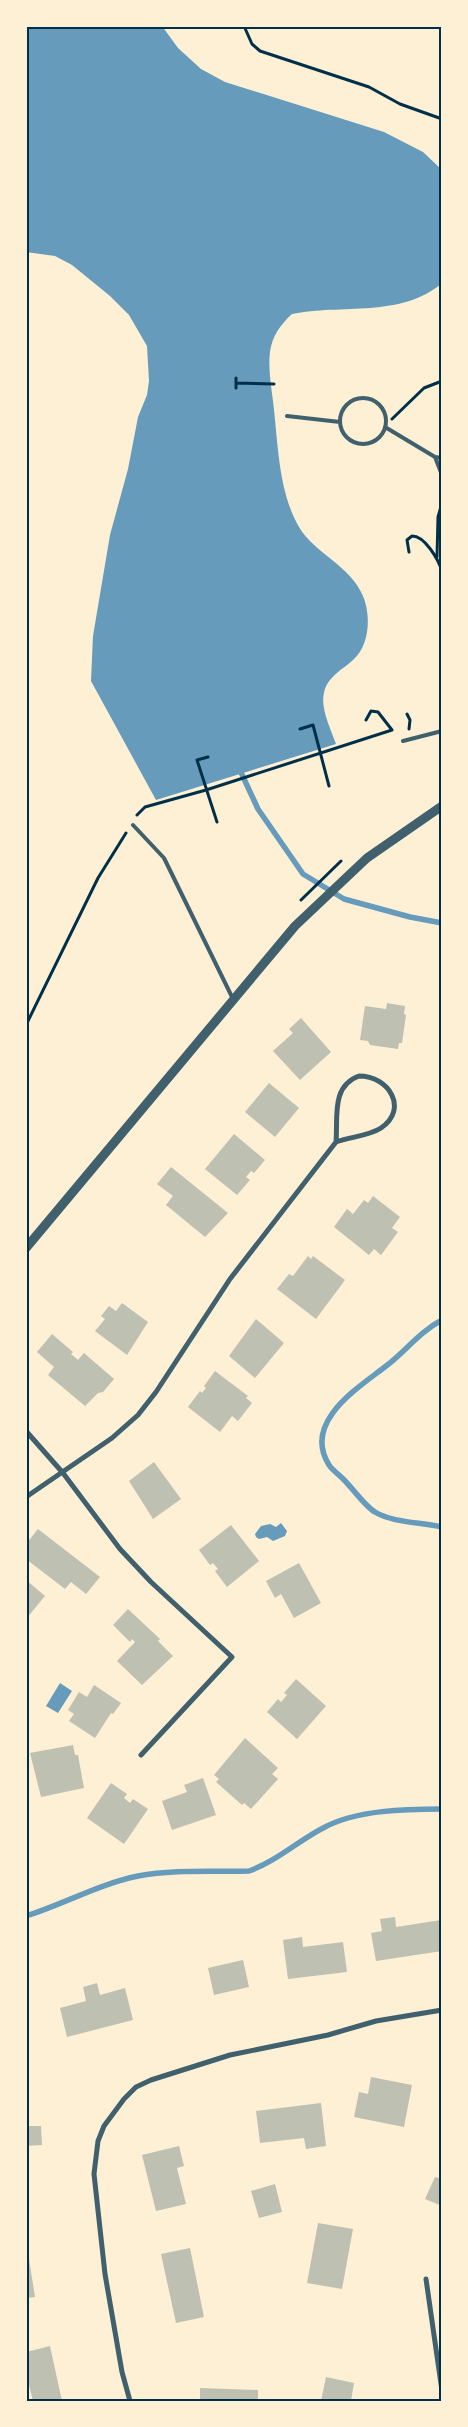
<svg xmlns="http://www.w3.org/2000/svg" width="468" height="2427" font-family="Barlow,sans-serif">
  <rect width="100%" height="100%" fill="#fdf0d5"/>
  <path fill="#669bbc" d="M26,26H162L178,48L201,69L225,82L384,132L423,152L442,170V283C402,318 341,304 292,314C281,324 272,336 270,352C268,368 271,385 273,401C278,441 278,491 299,527C315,554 350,565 363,596C371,615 370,645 353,660C342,670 327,677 324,693C320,708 331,730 336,744L156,800L91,681L93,636L110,535L128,469L138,417L147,395L149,381L147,346L129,315L110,296L72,265L55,256L26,252Z
    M281,1523L287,1531L285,1536L273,1541L267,1537L259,1539L256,1537L255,1534L261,1526L270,1524L276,1527Z
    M60,1683L72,1691L58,1713L46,1706Z"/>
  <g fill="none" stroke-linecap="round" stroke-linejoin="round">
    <path stroke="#669bbc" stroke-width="5.5" d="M239,768L258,809L303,874L344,899L410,917L442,923
      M442,1320C419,1332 406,1351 386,1366C358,1388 302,1422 329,1465C333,1471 341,1476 346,1482C353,1489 366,1507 375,1512C393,1523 421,1522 442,1527
      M26,1916C64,1904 99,1884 138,1876C174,1869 213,1872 249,1871C277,1861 299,1840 325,1827C357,1810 406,1809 442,1809"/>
  </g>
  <path fill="#bec0b2" d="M387,1003L405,1006L404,1014L406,1015L402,1043H399L398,1049L370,1045L368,1041L360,1040L365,1006L386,1009Z
    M301,1018L331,1052L300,1080L273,1051L293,1033L289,1029Z
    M269,1083L299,1108L275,1137L245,1112Z
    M234,1134L265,1160L254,1173L251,1171L246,1177L250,1180L237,1195L205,1169Z
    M171,1167L228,1213L205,1237L166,1205L173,1196L157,1184Z
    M373,1196L400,1217L392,1228L398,1232L381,1255L374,1249L369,1255L334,1227L347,1209L353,1214L364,1200L368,1203Z
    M308,1256L311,1259L313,1256L345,1280L316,1319L277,1289L289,1274L293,1276Z
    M122,1303L148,1322L127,1355L95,1331L105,1319L101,1316L109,1306L116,1311Z
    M256,1319L284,1343L255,1378L229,1356Z
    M52,1334L73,1352L71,1354L78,1360L84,1353L114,1379L103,1392L98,1393L85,1406L48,1375L54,1367L37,1352Z
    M215,1371L248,1396L246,1398L252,1403L238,1421L232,1416L220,1432L188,1407L200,1391L202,1393L206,1388L204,1386Z
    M154,1462L181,1499L153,1519L129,1481Z
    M231,1525L259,1561L227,1587L215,1571L218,1569L213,1563L210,1565L199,1550Z
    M38,1529L100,1577L86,1594L71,1582L65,1589L26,1559V1544Z
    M299,1563L321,1603L294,1618L281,1594L275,1598L266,1581Z
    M26,1580L45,1596L26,1619Z
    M128,1609L160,1639L158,1641L173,1656L142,1685L117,1661L135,1642L132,1639L130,1642L113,1625Z
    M296,1679L326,1706L297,1739L267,1712L278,1699L281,1702L287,1695L284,1693Z
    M94,1685L121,1703L113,1714L111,1713L95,1738L69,1721L74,1714L68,1710L79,1692L87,1697Z
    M245,1738L278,1768L272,1774L278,1779L251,1809L244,1803L242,1805L216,1782L219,1779L214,1775Z
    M73,1745L75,1755H78L84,1788L41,1797L30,1753Z
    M203,1778L216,1815L172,1830L162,1801L187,1792L184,1785Z
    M111,1783L127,1794L124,1798L130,1803L133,1799L148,1809L124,1844L87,1818Z
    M395,1917L396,1927L441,1920L442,1951L376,1961L371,1933L382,1931L380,1919Z
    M302,1937L303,1947L343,1942L347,1972L288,1979L283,1940Z
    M243,1960L249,1987L214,1995L208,1968Z
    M97,1983L100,1995L125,1988L133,2020L67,2037L60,2008L86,2001L83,1987Z
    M371,2077L412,2085L404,2127L354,2117L359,2092L368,2094Z
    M321,2103L326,2146L306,2149L304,2138L260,2143L256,2111Z
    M26,2126H41L42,2145L26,2146Z
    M179,2146L184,2166L177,2168L186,2204L156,2211L142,2155Z
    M435,2177L442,2179V2206L425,2199Z
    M275,2184L282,2212L259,2218L251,2191Z
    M318,2223L353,2229L342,2289L307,2283Z
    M26,2240L35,2297L26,2298Z
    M190,2248L204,2317L176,2323L161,2254Z
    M50,2346L62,2401H33L26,2373V2352Z
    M326,2377L354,2383L351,2401H321Z
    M200,2388L258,2390V2401H200Z"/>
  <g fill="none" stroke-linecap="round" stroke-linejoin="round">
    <path stroke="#003049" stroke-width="3" d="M244,26L252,44L260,51L369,87L400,104L442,119
      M236,378V388
      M236,383L274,384
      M392,419L424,388L442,381
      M409,552L407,540L412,536C425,536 438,559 442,571
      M437,557L438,517L442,503
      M407,714L410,720L409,729
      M366,720L371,711L378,712L392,730
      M300,729L313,725L329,786
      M208,757L197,760L217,822
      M137,815L145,807L206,790L392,730
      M301,900L341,861
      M26,1025L98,878L126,833"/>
    <path stroke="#3f606c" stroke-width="4" d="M340 421a23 23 0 1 1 46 0a23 23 0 1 1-46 0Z
      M287,416L340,422
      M385,427L435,457L442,458
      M435,457L442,475
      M403,741L442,731
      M133,825L164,858L233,999"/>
    <path stroke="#3f606c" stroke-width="5" d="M359,1076C389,1076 409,1109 381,1128C369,1136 349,1137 336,1142C338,1117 331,1086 359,1076Z
      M26,1431L63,1473L120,1549L151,1582L232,1657L141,1755
      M26,1497L112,1438L138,1415L156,1392L230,1279L336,1142
      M426,2279L442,2391
      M130,2401L122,2372L105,2274L94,2174L98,2141L104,2126L124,2099L136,2087L151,2080L230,2055L328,2035L376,2021L442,2010"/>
    <path stroke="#3f606c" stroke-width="9" d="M26,1248L295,926L367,858L442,806"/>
  </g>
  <rect width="468" height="2427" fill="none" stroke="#fdf0d5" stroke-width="55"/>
  <rect x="28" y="28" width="412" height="2372" fill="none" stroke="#003049" stroke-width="2"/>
</svg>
